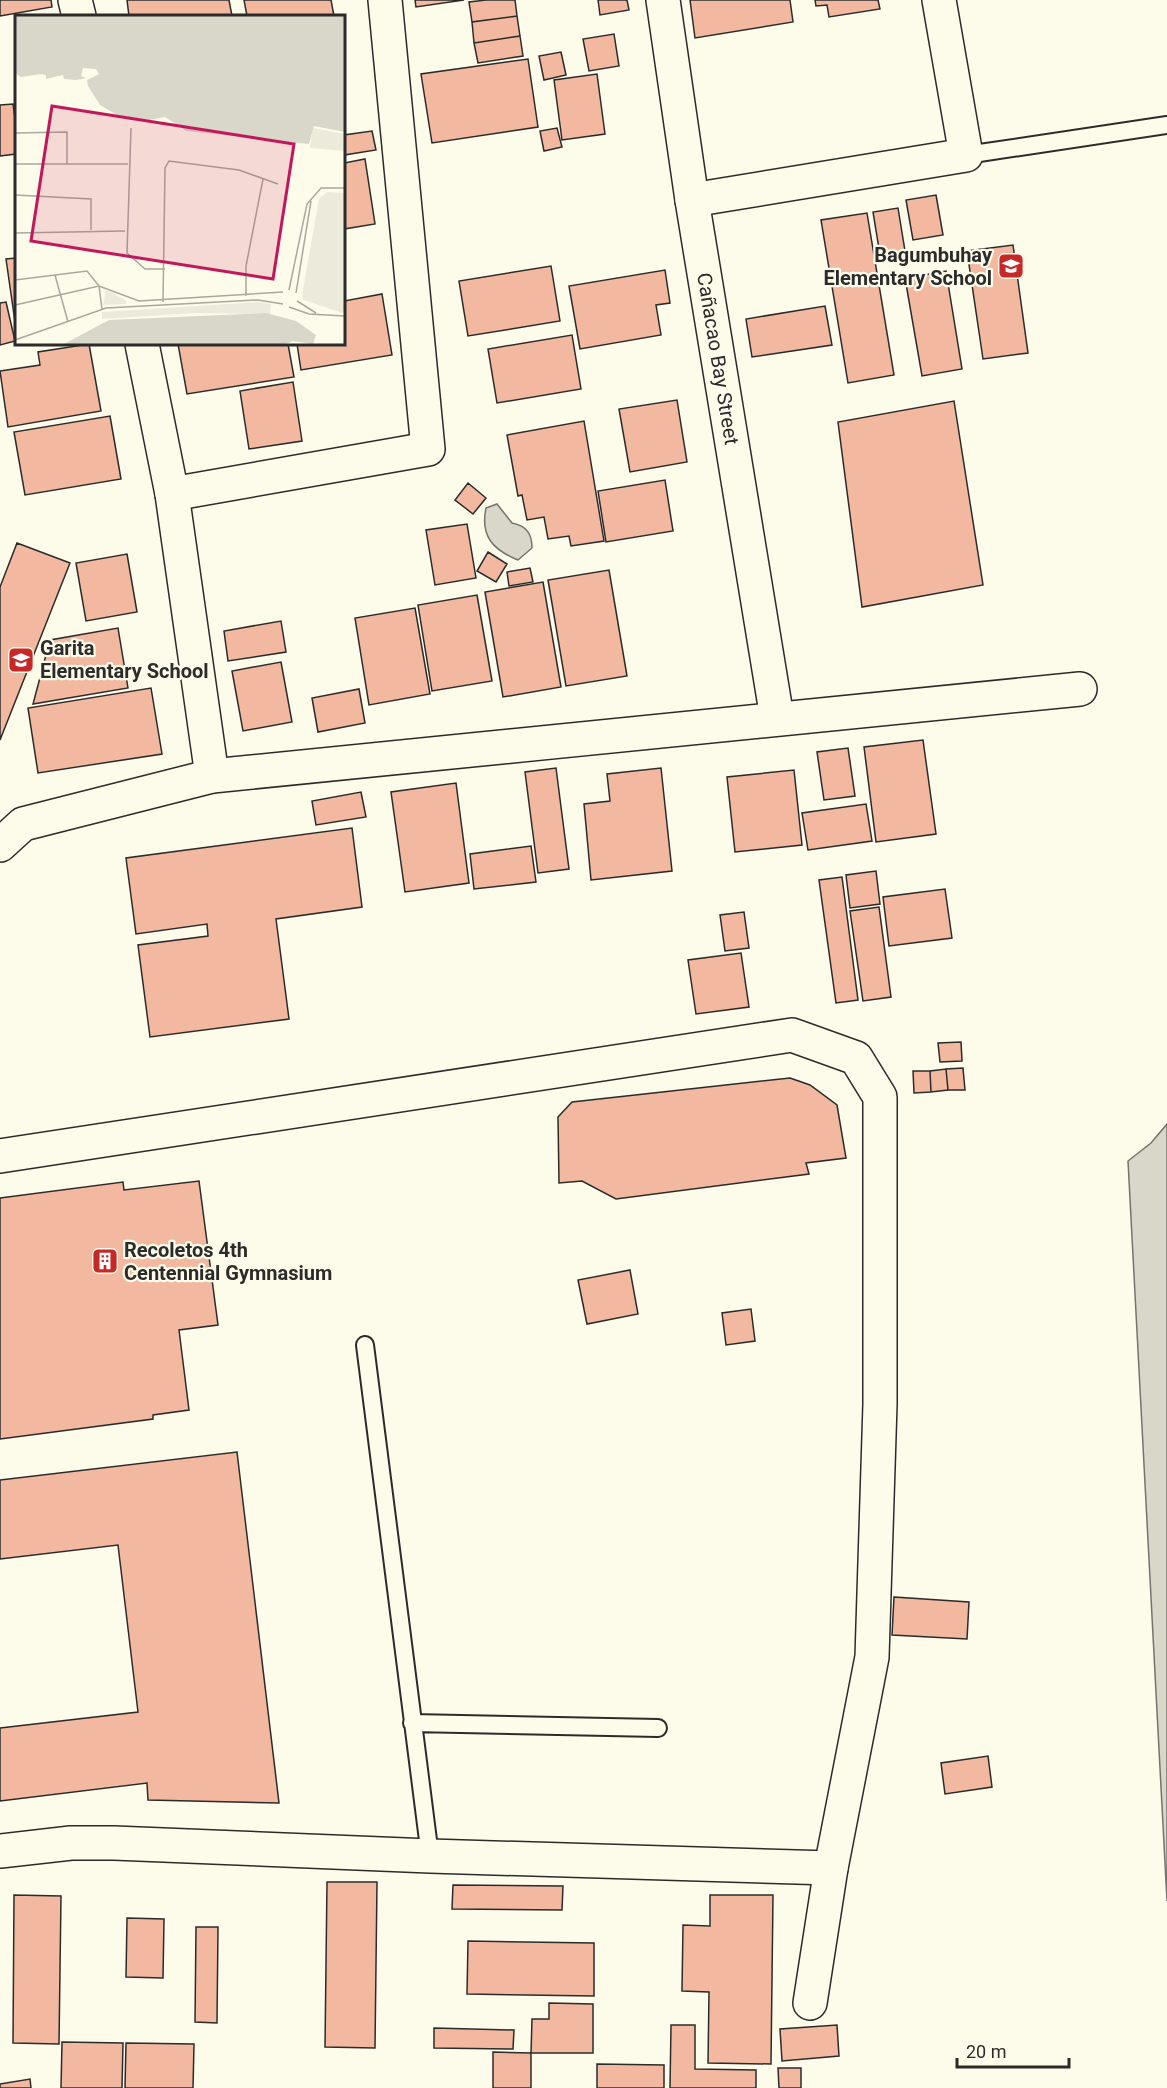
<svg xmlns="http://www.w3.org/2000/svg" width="1167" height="2088" font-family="Roboto,sans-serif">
  <rect width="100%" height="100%" fill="#fdfbea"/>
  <path fill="#d8d7c9" stroke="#74746e" stroke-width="1.5" d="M497,504L512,523C527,526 532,534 532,548L518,560C493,550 480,536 486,508Z
    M1167,1124V1901L1128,1161L1151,1143Z"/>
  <path fill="#f2b8a0" stroke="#2b2b2b" stroke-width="1.5" d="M0,0H51L52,7L0,16Z
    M127,0H229L232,16H129Z
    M244,0H331L334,16H247Z
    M415,0H464L416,7Z
    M486,0H515L517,16L472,22L469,2Z
    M598,0H627L629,10L600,15Z
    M690,0H790L793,22L695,38Z
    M815,0H878L880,9L829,17L827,5L816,6Z
    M517,16L520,36L474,43L472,22Z
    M614,34L619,66L589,71L583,39Z
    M520,36L523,56L478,63L474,43Z
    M561,52L566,75L544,80L539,56Z
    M528,59L538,127L432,143L421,74Z
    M597,74L605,134L562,140L554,80Z
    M13,104L16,125V154L0,156V105Z
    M557,128L562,147L544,151L540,131Z
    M372,131L376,150L344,155V135Z
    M365,159L375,224L344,229V163Z
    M936,195L943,235L913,240L906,200Z
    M898,208L905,251L880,255L873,212Z
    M867,213L894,375L848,383L821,220Z
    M1013,245L1028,353L983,359L967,251Z
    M16,258V329L6,259Z
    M551,266L560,321L468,336L459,281Z
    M665,270L670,303L656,305L661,335L580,349L569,286Z
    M946,271L962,369L922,376L905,278Z
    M382,294L392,355L301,370L297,344H344V301Z
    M6,302L15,341L0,345V303Z
    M825,306L832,345L752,357L746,319Z
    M572,335L581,389L497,403L488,349Z
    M89,344L101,411L8,427L0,371L40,365L38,352Z
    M178,344H288L294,377L187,394Z
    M293,382L302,441L249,449L240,391Z
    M677,400L687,462L630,472L619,409Z
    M954,401L983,585L862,607L838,422Z
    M110,416L121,479L25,495L14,432Z
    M584,421L604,541L571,546L569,536L548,539L544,517L527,520L522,495L518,496L507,435Z
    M665,480L673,531L606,542L598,491Z
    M468,483L486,498L473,514L455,500Z
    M467,524L476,578L435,585L426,530Z
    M17,543L70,563L0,740V587Z
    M488,552L507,564L496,582L477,571Z
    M127,554L137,612L86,621L76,563Z
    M530,568L533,582L509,586L507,572Z
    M609,570L627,676L566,686L548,580Z
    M543,582L561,687L503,697L485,592Z
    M477,595L492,681L432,691L418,605Z
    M415,608L430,694L369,705L355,618Z
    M281,621L286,652L228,661L224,631Z
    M118,628L128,688L33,704L50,640Z
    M281,662L292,722L243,731L232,671Z
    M151,688L162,754L38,773L28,708Z
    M359,689L365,723L318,732L312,698Z
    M923,740L936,834L876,842L864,747Z
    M848,748L855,796L824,800L817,752Z
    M556,768L569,869L538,873L525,772Z
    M661,768L672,871L591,880L584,804L610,801L607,774Z
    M794,770L802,845L735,852L727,777Z
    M456,783L469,883L405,892L391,792Z
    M361,792L366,817L316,825L312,801Z
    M866,804L872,841L808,850L802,813Z
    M352,828L362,907L276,919L289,1019L150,1037L138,945L208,936L207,924L136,934L126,858Z
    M531,846L536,882L474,889L470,854Z
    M876,871L880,904L850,908L846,875Z
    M842,877L858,1000L836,1003L819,880Z
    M945,889L952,938L889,946L883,897Z
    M879,907L891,997L863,1001L850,911Z
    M744,912L749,948L725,951L720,915Z
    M741,953L749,1007L696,1014L688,960Z
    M961,1042L962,1061L940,1062L938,1043Z
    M963,1068L965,1090H948L946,1069Z
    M946,1069L948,1090L931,1092L930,1071Z
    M913,1071H930L931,1092L914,1093Z
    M790,1078L810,1085L837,1105L846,1158L806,1163L809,1174L616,1199L582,1181L559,1183L558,1117L572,1102Z
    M199,1181L218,1325L179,1330L189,1410L153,1415V1419L0,1439V1198L123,1182L124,1190Z
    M630,1270L638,1314L587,1324L578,1280Z
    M751,1309L755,1341L726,1345L722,1313Z
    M237,1452L279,1803L148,1800L147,1783L0,1801V1728L138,1712L118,1545L0,1559V1480Z
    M894,1597L969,1602L967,1639L892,1635Z
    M988,1756L992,1787L945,1794L941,1763Z
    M327,1882H377L375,2048L325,2047Z
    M453,1885L563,1886L562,1910L452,1909Z
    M14,1895L61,1896L59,2044L13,2043Z
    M710,1895H773L771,2064L708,2063L709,1992L682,1991L683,1925L710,1926Z
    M127,1918L164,1919L163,1978L126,1977Z
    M196,1927H218L217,2023L195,2022Z
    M468,1941L594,1943V1996L467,1994Z
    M549,2003L593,2004V2053H531L532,2019H549Z
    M671,2025H695V2069L756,2070V2088H670Z
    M837,2025L839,2056L782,2061L780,2029Z
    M434,2028L514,2030L513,2049L434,2048Z
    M62,2042L123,2043L122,2088H61Z
    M126,2043L194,2044L193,2088H125Z
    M493,2052L531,2053V2088H493Z
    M597,2064L664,2065V2088H597Z
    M778,2068H801V2088H779Z
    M30,2079L31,2088H0V2084Z"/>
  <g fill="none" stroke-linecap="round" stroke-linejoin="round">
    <defs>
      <path id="service" d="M966,155L1167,125
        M365,1345L430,1856
        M412,1723L658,1728"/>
      <g id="minor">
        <path d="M75,0L79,16"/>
        <path id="s1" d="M663,0L692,200L777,718"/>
        <path d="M692,200L966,155L939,0"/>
        <path d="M142,344L172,494L212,776"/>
        <path d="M172,494L428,449L385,0"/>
        <path d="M0,845L23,824L212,776L1080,689"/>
        <path d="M0,1156L792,1035L856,1058L880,1097V1404L872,1657L831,1868L810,2003"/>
        <path d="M0,1851L71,1843H114L430,1856L831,1868"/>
      </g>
    </defs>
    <use href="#service" stroke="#2b2b2b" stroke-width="20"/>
    <use href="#minor" stroke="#2b2b2b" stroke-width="36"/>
    <use href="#service" stroke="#fdfbea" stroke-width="16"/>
    <use href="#minor" stroke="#fdfbea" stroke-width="33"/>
  </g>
  <defs>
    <symbol id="school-square" viewBox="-11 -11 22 22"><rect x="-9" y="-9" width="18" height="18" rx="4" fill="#c62828" stroke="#fdfbea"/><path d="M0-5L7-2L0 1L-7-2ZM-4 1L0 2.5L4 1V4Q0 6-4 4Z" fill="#fff"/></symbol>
    <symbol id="building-square" viewBox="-11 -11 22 22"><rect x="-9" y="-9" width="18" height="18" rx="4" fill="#c62828" stroke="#fdfbea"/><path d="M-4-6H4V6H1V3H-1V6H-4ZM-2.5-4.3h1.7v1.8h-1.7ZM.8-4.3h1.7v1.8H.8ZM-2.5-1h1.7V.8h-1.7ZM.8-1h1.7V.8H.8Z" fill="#fff"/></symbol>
  </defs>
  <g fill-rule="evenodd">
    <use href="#school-square" x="996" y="251" width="30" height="30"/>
    <use href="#school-square" x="6" y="645" width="30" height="30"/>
    <use href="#building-square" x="90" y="1246" width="30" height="30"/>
  </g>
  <g text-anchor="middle" stroke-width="4.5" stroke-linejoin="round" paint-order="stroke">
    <g font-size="20" font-weight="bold" fill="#2b2b2b" stroke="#fdfbea" text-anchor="start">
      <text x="992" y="262" text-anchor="end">Bagumbuhay<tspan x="992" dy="23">Elementary School</tspan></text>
      <text x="40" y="655">Garita<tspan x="40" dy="23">Elementary School</tspan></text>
      <text x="124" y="1257">Recoletos 4th<tspan x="124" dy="23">Centennial Gymnasium</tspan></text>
    </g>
    <g font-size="20" fill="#2b2b2b" stroke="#fdfbea">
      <text dy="7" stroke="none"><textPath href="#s1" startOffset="363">Cañacao Bay Street</textPath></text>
    </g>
  </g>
  <g transform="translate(15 15)">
    <rect width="330" height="330" fill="#fdfbea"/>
    <path d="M298,113L330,119V136L295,133ZM312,177L330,178V296L327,298L289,285L287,280L304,184ZM91,275L111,285V289L88,290ZM244,287L256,289L255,299L180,298L87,304V297Z" fill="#ecebdb"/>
    <path d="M0,1H330V117L299,111L294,129L171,116L150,102L134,105L102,100L85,90L73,71L72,65L84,59L81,54L68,53L66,61L71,63L61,65L49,64L48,60L31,64V60L26,59L6,62L0,58ZM251,298L281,306L301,320L298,329L278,326L271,329H49L94,305Z" fill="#d8d7c9"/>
    <path fill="none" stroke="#a9a89e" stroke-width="1.5" d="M116,113L112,238L130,254H150M0,118L52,117V149M0,149H113M0,180L76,184V215M0,218L110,216M40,260L53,307M0,265L72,256L84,271M84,271L87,294M274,275L292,189L306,173H330M281,278L296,186M231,281V251L248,164M282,286L301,298M148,287L150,153L154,146L224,155L263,169M0,290L84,271L124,286L268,277M274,292L294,299L330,301M0,325L91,293L243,285L268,289"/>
    <path fill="#c2185b" fill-opacity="0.15" stroke="#c2185b" stroke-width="3" d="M37,91L279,129L258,264L16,226Z"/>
    <rect width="330" height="330" fill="none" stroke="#2b2b2b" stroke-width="3"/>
  </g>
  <path d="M957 2058v9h112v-9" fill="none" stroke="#2b2b2b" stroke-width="3"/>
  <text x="966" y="2058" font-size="18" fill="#2b2b2b" stroke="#fdfbea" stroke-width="4.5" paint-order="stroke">20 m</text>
</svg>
